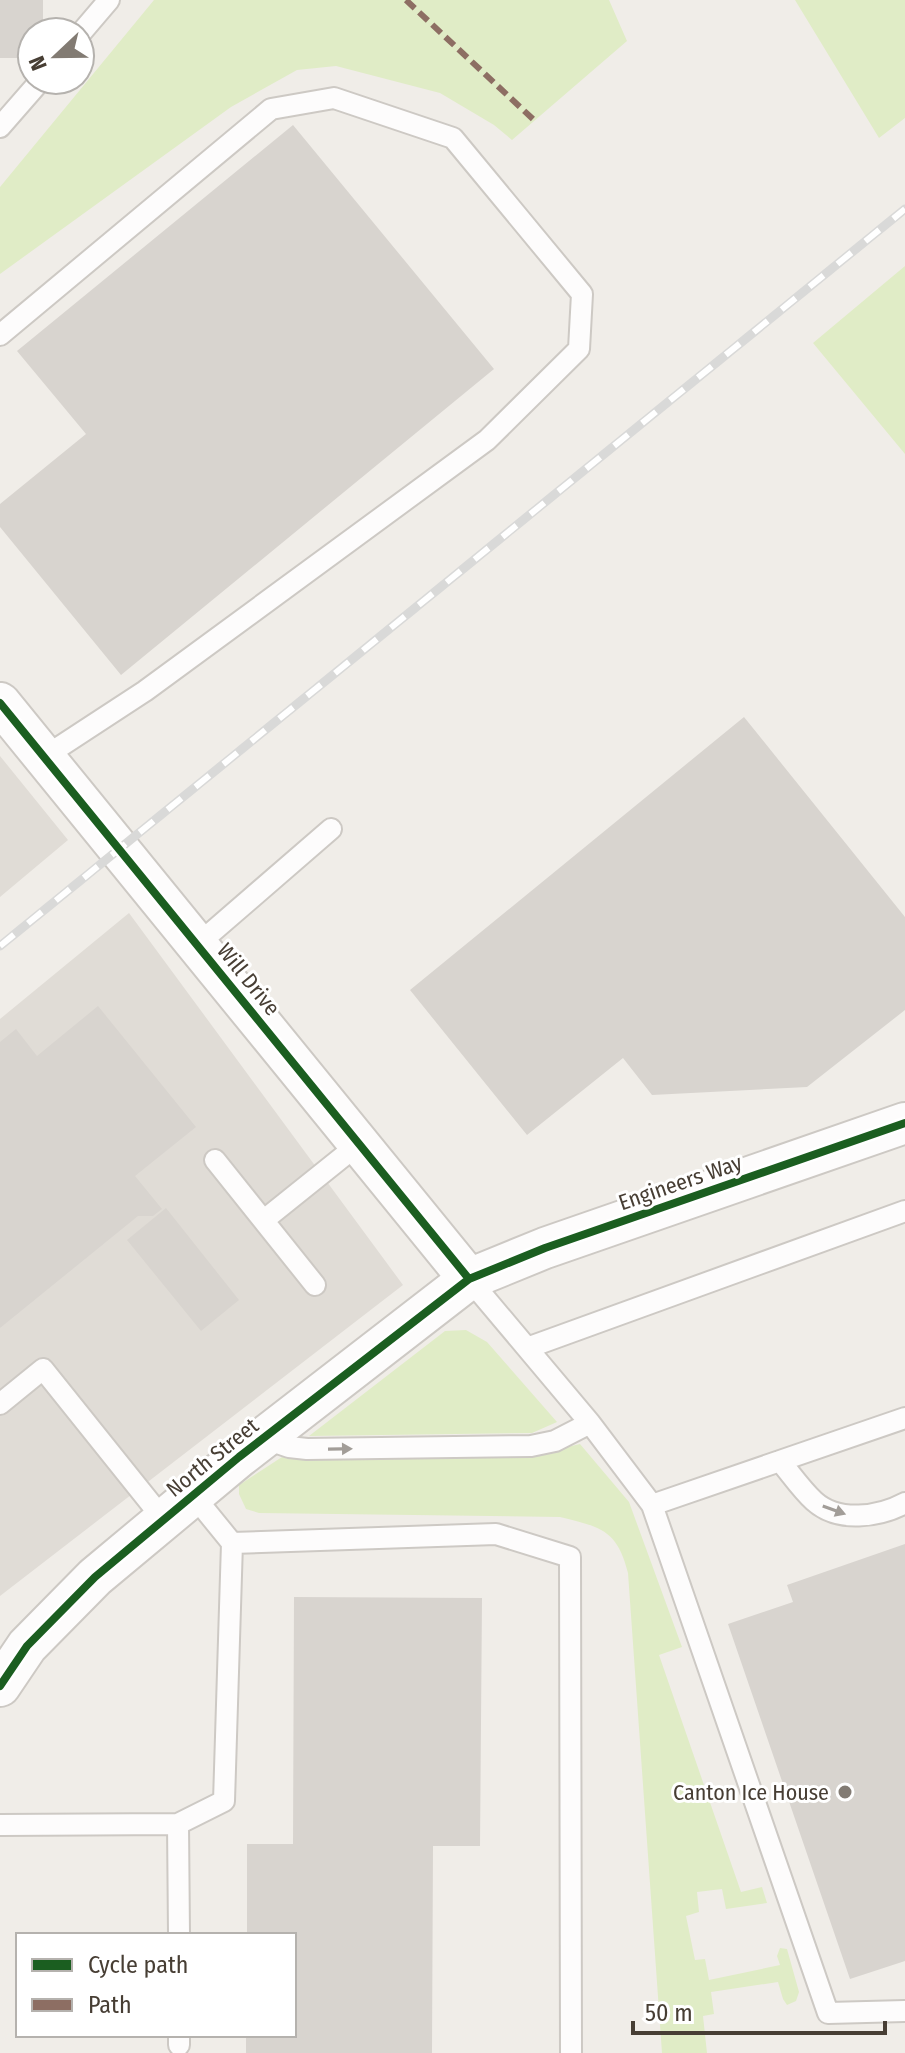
<svg xmlns="http://www.w3.org/2000/svg" width="905" height="2053" font-family="'Fira Sans Condensed',sans-serif">
  <rect width="100%" height="100%" fill="#f0ede8"/>
  <path fill="#e0dcd6" d="M0,756L68,840L0,897Z
    M129,913L403,1285L0,1596V1019Z"/>
  <path fill="#e0ecc6" d="M154,0H609L627,41L512,140L494,125L440,93L336,66L297,70L231,107L0,274V187Z
    M795,0H905V118L879,138Z
    M905,266V454L813,343Z
    M466,1330L487,1342L557,1422L532,1433L309,1436L445,1331Z
    M580,1444L629,1502L682,1647L659,1655L741,1892L762,1887L767,1903L726,1909L722,1889L697,1892L699,1912L686,1916L695,1960L705,1959L709,1980L780,1965L777,1956L780,1948L787,1949L799,1992L796,2001L787,2005L783,1999L778,1982L711,1992L714,2014L703,2016L707,2053H662L628,1573C617,1529 600,1527 560,1517L259,1513L246,1509L239,1494V1485L282,1457L309,1459L493,1455L551,1451Z"/>
  <path fill="#d8d4cf" d="M0,0H43V32H32V58H0Z
    M293,125L494,369L121,675L0,527V504L86,434L17,351Z
    M744,717L905,917V1010L807,1087L652,1095L623,1058L527,1135L410,990Z
    M98,1006L196,1127L135,1176L162,1209L153,1216H138L0,1328V1042L16,1029L37,1056Z
    M166,1208L239,1300L201,1331L127,1240Z
    M905,1544V1961L850,1979L728,1624L793,1602L787,1585Z
    M294,1597L482,1598L480,1846H433L432,2053H246V2035H294V1935H247V1844H293Z"/>
  <g fill="none" stroke-linecap="round" stroke-linejoin="round">
    <defs>
      <path id="service" d="M80,34L109,0
        M0,127L41,80
        M0,335L271,109L334,98L453,138L582,294L579,349L487,440L145,691L44,757
        M197,945L331,829
        M215,1160L315,1285
        M264,1220L360,1143
        M469,1279L590,1423L652,1505L828,2013L905,2011
        M527,1348L905,1211
        M0,1404L43,1369L164,1520
        M263,1438L289,1447L307,1449L531,1446L555,1441L590,1423
        M780,1461C791,1474 801,1489 814,1501C838,1523 879,1517 905,1503
        M652,1505L905,1418
        M232,1543L496,1534L570,1557L571,2053
        M178,1824L224,1801L232,1543L193,1495
        M0,1825L178,1824L179,1935
        M179,2035V2045"/>
      <path id="minor" d="M0,703L469,1279
        M0,1686L27,1646L95,1577L239,1457L469,1279L545,1248L905,1123"/>
    </defs>
    <use href="#service" stroke="#cdc9c4" stroke-width="24"/>
    <use href="#minor" stroke="#cdc9c4" stroke-width="44"/>
    <use href="#service" stroke="#fdfcfc" stroke-width="20"/>
    <use href="#minor" stroke="#fdfcfc" stroke-width="40"/>
    <defs>
      <path id="rail" d="M0,946L905,209"/>
    </defs>
    <use href="#rail" stroke="#d9d9d8" stroke-width="9"/>
    <use href="#rail" stroke="#fff" stroke-width="6" stroke-dasharray="18" stroke-linecap="butt"/>
    <path stroke="#8d6e63" stroke-width="6" stroke-dasharray="12 6" stroke-linecap="butt" d="M406,0L535,121"/>
    <defs>
      <path id="cycleway" d="M0,703L469,1279
        M0,1686L27,1646L95,1577L239,1457L469,1279L545,1248L905,1123"/>
    </defs>
    <use href="#cycleway" stroke="#fff" stroke-width="13"/>
    <use href="#cycleway" stroke="#1b5e20" stroke-width="8"/>
  </g>
  <defs><path id="oneway-solid" d="M-6-.8H1V-3.2L6.5 0L1 3.2V.8H-6Z" transform="scale(2)"/></defs>
  <g fill="#a29d98">
    <use href="#oneway-solid" transform="translate(340 1449) rotate(-1)"/>
    <use href="#oneway-solid" transform="translate(834 1510) rotate(20)"/>
  </g>
  <circle fill="#827b73" stroke="#fff" stroke-width="3" cx="845" cy="1792" r="8"/>
  <g text-anchor="middle" stroke-width="6" stroke-linejoin="round" paint-order="stroke">
    <g font-size="22" fill="#473e34" stroke="#fff">
      <text transform="translate(249 979) rotate(51)" y="8">Will Drive</text>
      <text transform="translate(680 1182) rotate(-19)" y="8">Engineers Way</text>
      <text transform="translate(212 1457) rotate(-39)" y="8">North Street</text>
    </g>
    <g font-size="22" fill="#473e34" stroke="#fff" text-anchor="end">
      <text x="829" y="1800">Canton Ice House</text>
    </g>
  </g>
  <rect x="16" y="1933" width="280" height="104" fill="#ffffff" stroke="#b5b2ae" stroke-width="2"/>
  <rect x="32" y="1959" width="40" height="12" fill="#1b5e20" stroke="#b5b2ae" stroke-width="2"/>
  <text x="88" y="1973" font-size="24" fill="#473e34">Cycle path</text>
  <rect x="32" y="1999" width="40" height="12" fill="#8d6e63" stroke="#b5b2ae" stroke-width="2"/>
  <text x="88" y="2013" font-size="24" fill="#473e34">Path</text>
  <g transform="translate(56 56) rotate(248)"><circle r="38" fill="#ffffff" stroke="#b5b2ae" stroke-width="2"/>
  <path d="M0-6L14 30L0 20L-14 30Z" fill="#827b73"/>
  <text y="-12" font-size="22" font-weight="bold" text-anchor="middle" fill="#473e34">N</text>
  </g>
  <path d="M633 2021v12h252v-12" fill="none" stroke="#473e34" stroke-width="4"/>
  <text x="645" y="2021" font-size="24" fill="#473e34" stroke="#ffffff" stroke-width="6" paint-order="stroke">50 m</text>
</svg>
